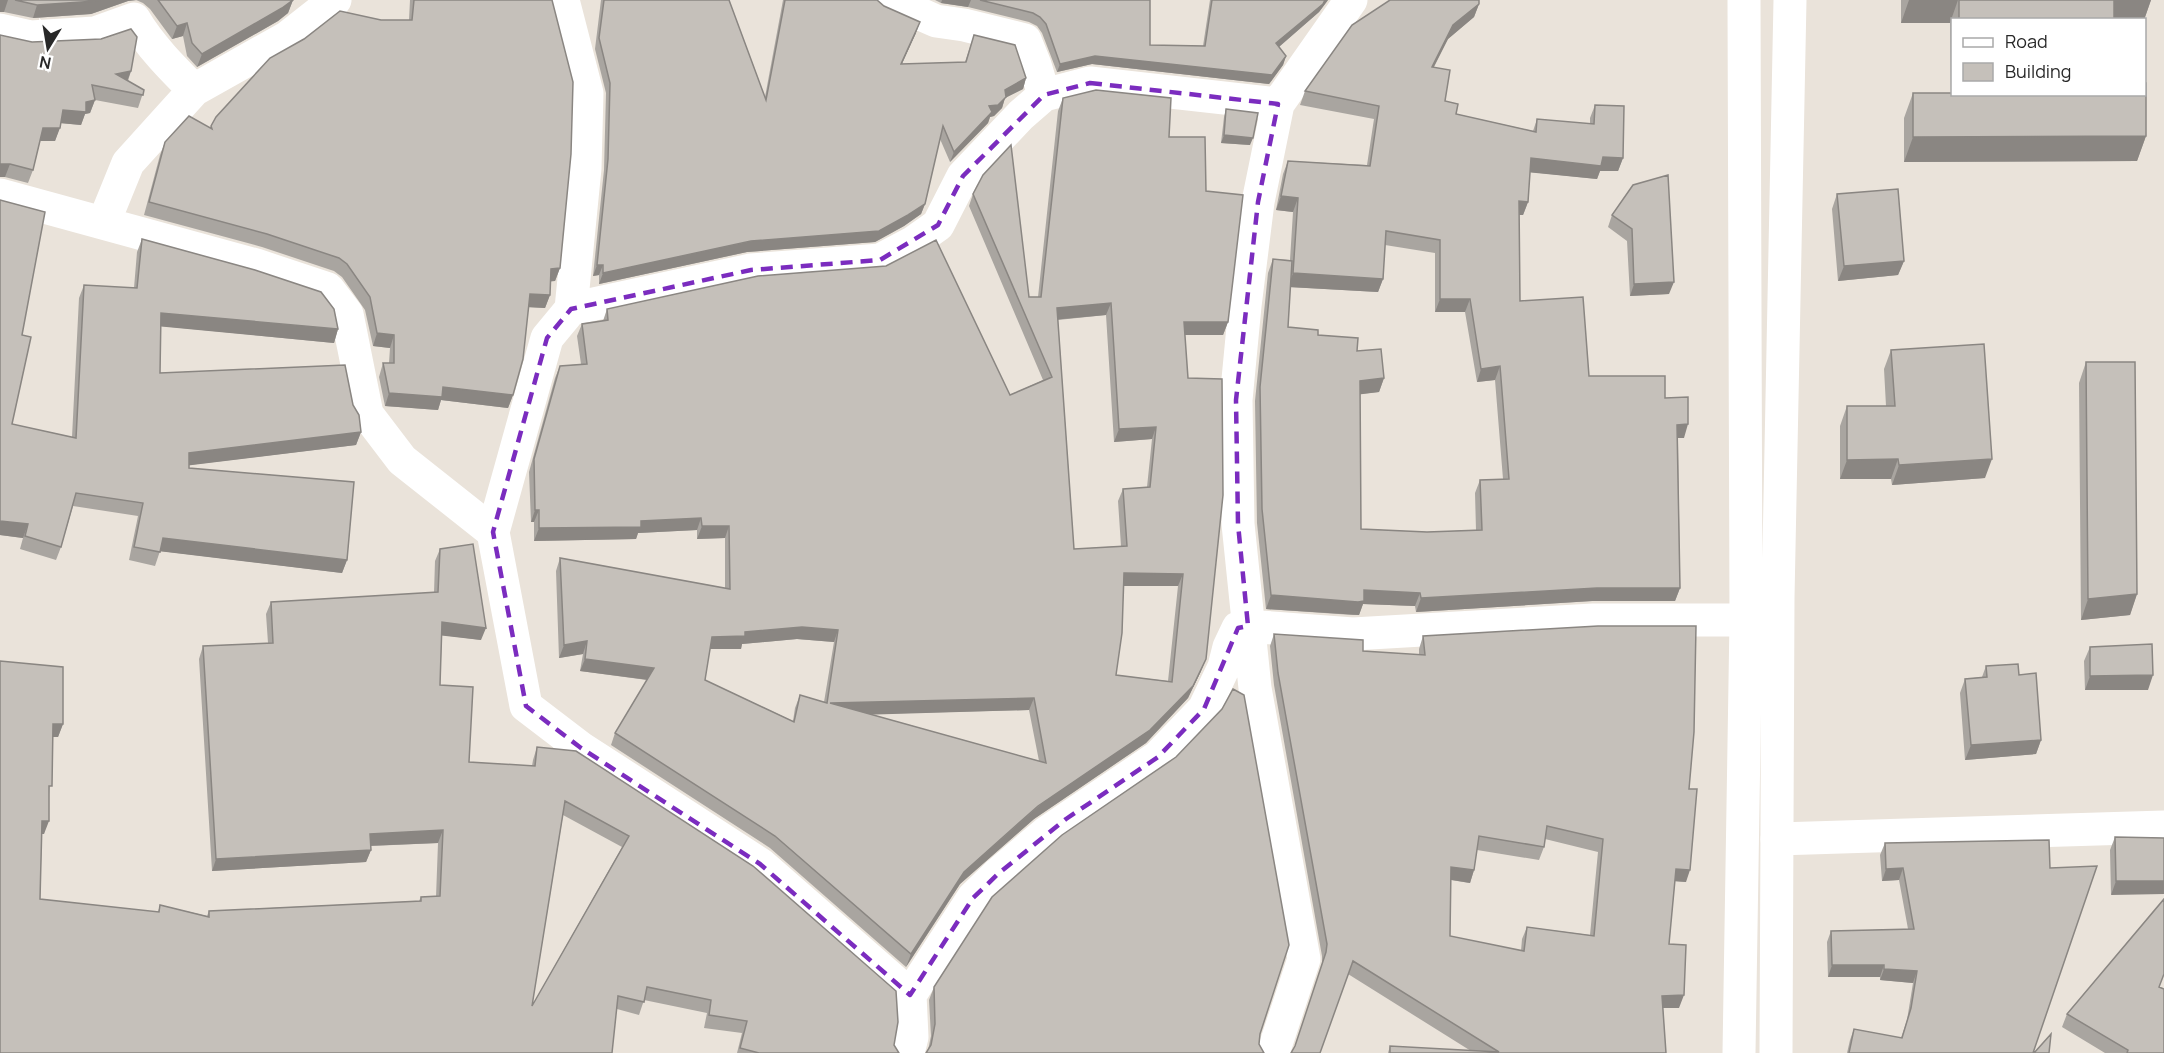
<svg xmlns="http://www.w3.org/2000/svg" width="2164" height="1053" font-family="Manrope,sans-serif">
  <rect width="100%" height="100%" fill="#eae3da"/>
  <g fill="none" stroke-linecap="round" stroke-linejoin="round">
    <path stroke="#fff" stroke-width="33" d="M563,0L587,93L585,168L571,309L547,338L493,532L526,706L581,748L760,864L910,995
      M888,0L936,21L964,25L1025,40L1035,65L1044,95
      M0,30L31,37L95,33L134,19C150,46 172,68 194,90
      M0,195L256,265L328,289L347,314L367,414L402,460L493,532
      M104,222L128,163L194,90L288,37L335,0
      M571,309L751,270L880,260L914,242L938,225L963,176L1021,115L1044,95L1090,83L1278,104
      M1777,839L2164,827
      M908,1053L912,1037L910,995L973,898L999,873L1046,833L1158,757L1204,709L1224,667L1229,647L1238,628L1248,626L1353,634L1593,620H1746
      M1273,1053L1304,959L1255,688L1238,524L1236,400L1245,306L1258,202L1278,104L1351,0"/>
    <path stroke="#fff" stroke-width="33" d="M1739,1053L1746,620L1744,0
      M1776,1053L1778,598L1790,0"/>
  </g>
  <path fill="#a9a5a0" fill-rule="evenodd" d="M0,0H293L288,13L278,21L197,67L187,56L183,36L172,39L150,9L143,3L136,0L128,1L91,14L33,18L4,12H0Z
    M410,0H552L560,268L555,281H550V295L545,308L529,307L513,395L508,408L441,400L438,410L385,406L379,377L383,363H389L390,348L373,346L365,310L342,277L334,271L262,247L144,215L160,155L165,142L211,128L216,117L381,20H409Z
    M601,0H729L765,97L783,0H877L916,33L902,64L965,62L974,35L1026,78L1023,89L1005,98L1002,108L994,116L990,117L988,123L950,162L940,139L925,204L921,214L904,226L875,242L747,252L599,284V275L593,276L604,170L606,93L595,49Z
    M935,0H1150V45L1203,46L1210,0H1328L1319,12L1279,47L1286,56L1283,65L1269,84L1092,64L1057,72L1042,33L1037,26L1029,22L968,7L941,3Z
    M1901,0H2151L2144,20H1953V94L2146,136L2137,161L1904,162V118L1913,93H1951L1950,23H1901Z
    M1479,4L1474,17L1448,39L1434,67L1445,101L1456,114L1533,131L1537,119L1590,124V118L1595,105L1623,158L1618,171H1600L1597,179L1530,172L1528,202L1523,215H1519L1520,301L1589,376L1665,398L1684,438H1678L1680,588L1675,601H1592L1416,612L1415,606L1363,604L1359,615H1353L1266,609L1257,523L1255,401L1268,273L1273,259L1290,260L1293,212L1276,210L1283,174L1288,161L1367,165L1374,119L1300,105L1305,91ZM1385,245L1435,253V312H1465L1477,382L1495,380L1503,479L1480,480L1475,493L1476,530L1427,532L1361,529L1360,394L1379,392L1384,378L1357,351L1318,335L1288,327L1290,287L1378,292L1383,279Z
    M0,35L131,71L128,81L144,90L138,108L95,100L90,113L85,114L81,125L61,123L55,141H40L33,170L28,183L5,177H0Z
    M1063,98L1169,137L1206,191L1228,322L1223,335H1185L1201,671L1188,698L1146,743L1034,819L960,884L906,967L770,848L611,745L615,733L647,680L580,671L583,654L559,658L556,571L560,558L725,588V538L697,539V530L638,533L636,539L534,541V522H531L529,472L555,378L560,366L581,364L577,336L582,324L603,321L607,309L1010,395L1043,380L969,206L973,194L1029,297H1038L1058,111ZM1106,315L1114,442L1152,439L1147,487L1123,489L1118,501L1121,546L1074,549L1058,320ZM1124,586H1178L1168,681L1116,675ZM797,639L834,642L824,702L800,695L795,708L793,721L705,680L710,649H741L742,644ZM1029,710L1039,761L870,714Z
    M1226,109L1250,145L1221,143L1224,117Z
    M1633,185L1669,294L1630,296L1627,241L1608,227L1612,215Z
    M1837,194L1904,261L1898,275L1838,281L1832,209Z
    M0,200L45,212L22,335L31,337L12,424L72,437L79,298L84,285L134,288L137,252L142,239L255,270L321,292L334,309L338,329L334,343L161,326L160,373L345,365L353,405L359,415L361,432L356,445L189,465V468L354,482L347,560L342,573L160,551L155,566L129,560L138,516L73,506L61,547L56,560L20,549L23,538L0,535Z
    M1891,350L1985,478L1892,485L1891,479H1840V426L1847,406H1886L1884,369Z
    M2086,362L2137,594L2130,615L2081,620L2079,383Z
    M440,549L481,640L442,635L440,685L469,762L532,766L533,760L537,747L894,1045L899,1053H737L742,1033L704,1028L707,1013L644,1000L639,1015L617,1009L0,1053V661L63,724L58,737H53L49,795L44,834H42L40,899L158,912L160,905L207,916L209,911L419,901L421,897H436L438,843L371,846V850L366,862L212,871L199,659L203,646L268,643L266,614L271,602L434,593L435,561ZM563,815L622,847L532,1006Z
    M1274,634L1363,651L1419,655V649L1423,636L1689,789L1686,882L1675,881L1669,944L1679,1008H1663L1666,1053H1388L1390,1046L1471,1051L1348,974L1295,1047L1322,965V956L1274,685L1270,646ZM1545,839L1598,852L1590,935L1527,927L1522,939L1521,951L1450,936L1451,880L1470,883L1474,870L1477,850L1539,860L1544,847Z
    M2090,647L2148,690H2085L2084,661Z
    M1986,666L2019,675L2041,740L2036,754L1965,760L1960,693L1965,679L1982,677Z
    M2115,837L2164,838L2111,895L2110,850Z
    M1885,843L2033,1053H1847L1850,1040L1854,1029L1901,1038L1907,1020L1913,983L1880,980V977H1828L1827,942L1831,931L1908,929L1899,880L1882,881L1880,855Z
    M934,987L1260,1034L1259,1044L928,1050L931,1036L929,1000Z
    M2159,987L2164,1053H2105L2062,1027L2067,1014Z"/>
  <path fill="#8a8682" d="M0,0H8L4,12H0Z
    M100,0H137L128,1L91,14L33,18L37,5Z
    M293,0L288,13L278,21L197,67L202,54Z
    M942,0H971L968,7L941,3Z
    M1325,0H1328L1319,12L1273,52L1276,43Z
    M1909,0H1958L1950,23H1901Z
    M2114,0H2151L2144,20H2107Z
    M1479,4L1474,17L1448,39L1427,80L1432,67L1453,25Z
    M920,22L916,33L897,74L901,64Z
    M187,23L183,36L172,39L177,26Z
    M1095,56H1286L1283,65L1269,84L1092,64L1057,72L1060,64Z
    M131,71L126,84L116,74Z
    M1026,78L1023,89L1005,98L1002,108L994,116L990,117L988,123L950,162L954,152L989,106L1005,90Z
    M95,100L90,113L85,114L81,125L59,123L63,110L86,102Z
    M43,128H60L55,141H38Z
    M1224,135L1253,138L1250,145L1221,143Z
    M2146,136L2137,161L1904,162L1913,137Z
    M1603,157L1623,158L1618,171H1600L1597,179L1526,172L1531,158Z
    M0,164H10L5,177H0Z
    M1281,196L1298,198L1293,212L1276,210Z
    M1519,201L1528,202L1523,215H1514Z
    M925,204L921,214L904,226L875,242L747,252L599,284L603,273Z
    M1904,261L1898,275L1838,281L1844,266Z
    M597,265H603L599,275L593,276Z
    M560,268L555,281L546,282L551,269Z
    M1293,273L1383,279L1378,292L1288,287Z
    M1674,282L1669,294L1630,296L1634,284Z
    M530,294L550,295L545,308L525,307Z
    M1440,299H1470L1465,312H1435Z
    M1111,303L1106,315L1052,320L1057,308Z
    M161,313L338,329L334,343L156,326Z
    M1184,322H1228L1223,335H1179Z
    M377,333L394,335L390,348L373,346Z
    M1500,366L1495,380L1477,382L1481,369Z
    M1384,378L1379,392L1355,395L1360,381Z
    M443,387L513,395L508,408L441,400L438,410L385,406L389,393Z
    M1688,424L1684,438H1672L1677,425Z
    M1156,427L1152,439L1114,442L1119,429Z
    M361,432L356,445L184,466L189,453Z
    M1898,459L1891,479H1840L1847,460Z
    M1992,459L1985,478L1892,485L1899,465Z
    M535,510H539L534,522H531Z
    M701,518L697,530L638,533L636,539L534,541L539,528L641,521Z
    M0,521L28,524L23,538L0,535Z
    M702,526H729L725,538L697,539Z
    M163,538L347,560L342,573L158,551Z
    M1124,573L1183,574L1178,586H1120Z
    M1597,588H1680L1675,601H1592L1416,612L1421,598Z
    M1364,590L1420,593L1415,606L1363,604L1359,615L1266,609L1271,595Z
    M2137,594L2130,615L2081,620L2088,599Z
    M442,622L486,628L481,640L437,635Z
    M802,627L838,630L834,642L797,639L742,644L741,649H707L712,637L745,632Z
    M587,641L583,654L559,658L564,645Z
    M585,659L654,668L649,680L580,671Z
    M1206,659L1201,671L1188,698L1146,743L1034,819L960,884L906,967L911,954L964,872Z
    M2153,675L2148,690H2085L2090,676Z
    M1034,698L1029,710L825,716L830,703Z
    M53,724H63L58,737H48Z
    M2041,740L2036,754L1965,760L1971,745Z
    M42,821H49L44,834H37Z
    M443,830L438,843L365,846L370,834Z
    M371,850L366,862L212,871L216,859Z
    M1451,867L1474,870L1470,883L1446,879Z
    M1903,868L1899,880L1882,881L1886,869Z
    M1676,869L1690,870L1686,882L1672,881Z
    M2116,881H2164V894L2111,895Z
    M1832,965H1884L1880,977H1828Z
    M1884,969L1917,971L1913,983L1880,980Z
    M1684,995L1679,1008H1657L1662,996Z"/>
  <path fill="#c5c0ba" stroke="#8a8682" stroke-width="1.5" fill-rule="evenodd" d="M15,0H100L96,1L37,5Z
    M158,0H293L282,8L202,54L192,43L187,23L177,26Z
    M414,0H552L573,82L571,154L560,268L551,269L550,295L530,294L523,359L513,395L443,387L442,397L389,393L383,363H394V335L377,333L370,297L347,264L339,258L267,234L149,202L165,142L189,116L212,129L211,126L216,117L270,58L304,39L340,11L381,20H412Z
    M604,0H729L766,100L785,0H877L884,6L920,22L901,64L966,62L974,35L1015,45L1026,78L1005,90L1006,97L998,105L989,106L992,112L954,152L943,126L925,204L908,215L879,231L751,241L603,273V265H597L608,159L610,83L599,38Z
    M980,0H1150V45L1205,46L1212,0H1325L1323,4L1276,43L1286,56L1272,75L1095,56L1060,64L1046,24L1040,17L1033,13Z
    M1390,0H1479V4L1453,25L1432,67L1450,70L1445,101L1458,104L1456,114L1536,132L1537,119L1594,124L1595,105L1624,106L1623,158L1603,157L1601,166L1531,158L1528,202L1519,201L1520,301L1583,297L1589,376H1665V398L1688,397V424L1677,425L1680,588H1597L1421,598L1420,593L1364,590V601L1358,602L1271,595L1262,509L1260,387L1273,259L1292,261L1288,327L1318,330V335L1358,338L1357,351L1381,349L1384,378L1360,381L1361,529L1427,532L1482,530L1480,480L1509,479L1500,366L1481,369L1470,299H1440V240L1386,231L1383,279L1293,273L1298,198L1281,196L1288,161L1370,166L1379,106L1305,91L1352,25Z
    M1959,0H2114V20H1959Z
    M131,29L137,37L131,71L116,74L144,90L143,95L92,85L95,100L86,102V112L63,110L60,128H43L33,170L10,164H0V35L32,42L101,39Z
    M2145,83H2146V136L1913,137V93H1953V94H2145Z
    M1096,90L1171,98L1169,137H1205L1206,191L1243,195L1228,322H1184L1188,378L1222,379L1223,495L1206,659L1193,686L1150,730L1038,806L964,872L911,954L775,836L615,733L654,668L585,659L587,641L564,645L560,558L730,589L729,526H702L701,518L641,521V527L539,528V510H535L534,459L560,366L587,364L582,324L608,320L607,309L758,276L886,266L936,240L1010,395L1052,377L973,194L983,175L1011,145L1029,297H1041L1063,98ZM1111,303L1119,429L1156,427L1150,487L1123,489L1127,546L1074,549L1057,308ZM1124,573L1183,574L1172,682L1116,675L1122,633ZM802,627L838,630L827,703L800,695L794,722L705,680L712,637L745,636V632ZM1034,698L1046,763L830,703Z
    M1226,109L1258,113L1253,138L1224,135Z
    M1668,175L1674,282L1634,284L1632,229L1612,215L1633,185Z
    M1898,189L1904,261L1844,266L1837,194Z
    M0,200L45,212L22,335L31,337L12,424L76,438L84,285L137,288L142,239L255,270L321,292L334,309L338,329L161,313L160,373L345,365L353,405L359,415L361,432L189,453V468L354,482L347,560L163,538L160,552L134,547L143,503L76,493L61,547L25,536L28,524L0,521Z
    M1984,344L1992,459L1899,465L1898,459L1847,460V406H1895L1891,350Z
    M2086,362H2135L2137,594L2088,599Z
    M473,544L486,628L442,622L440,685L473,687L469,762L535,766L537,747L576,751L753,866L896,991L898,1022L894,1045L899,1053H759L740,1048L747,1021L709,1015L711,1000L647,987L644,1002L618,996L612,1053H0V661L63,667V724H53L52,786H49V821H42L40,899L159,912L160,905L209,917V911L421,901V897L440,896L443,830L370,834L371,850L216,859L203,646L273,643L271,602L438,592L440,549ZM565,801L629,836L532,1006Z
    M1598,626H1696L1694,732L1689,789H1697L1690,870L1676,869L1669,944L1686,945L1684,995L1662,996L1666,1053H1390V1046L1499,1052L1353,961L1320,1053H1291L1295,1046L1326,952L1327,944L1278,673L1274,634L1363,640V651L1425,655L1423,636ZM1547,826L1603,839L1594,936L1527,927L1524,951L1450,936L1451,867L1474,870L1479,836L1544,847Z
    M2152,644L2153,675L2090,676V647Z
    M2018,664L2019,675L2036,673L2041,740L1971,745L1965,679L1987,677L1986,666Z
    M1233,689L1244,695L1289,945L1260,1034L1259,1044L1264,1053H926L931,1045L935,1024L934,987L992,897L1062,835L1176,757L1222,709Z
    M2115,837L2164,838V881H2116Z
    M2049,840L2050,868L2097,866L2033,1053H1849L1854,1029L1902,1038L1911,1008L1917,971L1884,969V965H1832L1831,931L1914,929L1903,868L1886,869L1885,843Z
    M2164,899V974L2159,987L2164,989V1053H2127L2128,1050L2067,1014Z
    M2051,1034L2049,1053H2034Z"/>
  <path fill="none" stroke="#7b2cbf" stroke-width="4.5" stroke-dasharray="12 8" stroke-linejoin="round" d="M1090,83L1278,104L1258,202L1236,400L1238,524L1248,626L1238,628L1204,709L1158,757L1066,819L999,873L973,898L910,995L760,864L581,748L526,706L493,532L547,338L571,309L751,270L880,260L938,225L963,176L1044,95Z"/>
  <rect x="1951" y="18" width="195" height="78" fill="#ffffff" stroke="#a9a9a9" stroke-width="1.5"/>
  <rect x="1963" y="38" width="30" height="9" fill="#ffffff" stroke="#a9a9a9" stroke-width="1.5"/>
  <text x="2005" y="48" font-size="18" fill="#282828">Road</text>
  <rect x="1963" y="63" width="30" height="18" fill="#c5c0ba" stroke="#a9a9a9" stroke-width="1.5"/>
  <text x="2005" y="78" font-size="18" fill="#282828">Building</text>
  <g transform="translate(48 48) rotate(191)" stroke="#ffffff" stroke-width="4.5" paint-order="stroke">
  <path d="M0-4.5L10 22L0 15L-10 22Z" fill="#282828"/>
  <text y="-9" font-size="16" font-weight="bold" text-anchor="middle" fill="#282828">N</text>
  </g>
</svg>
